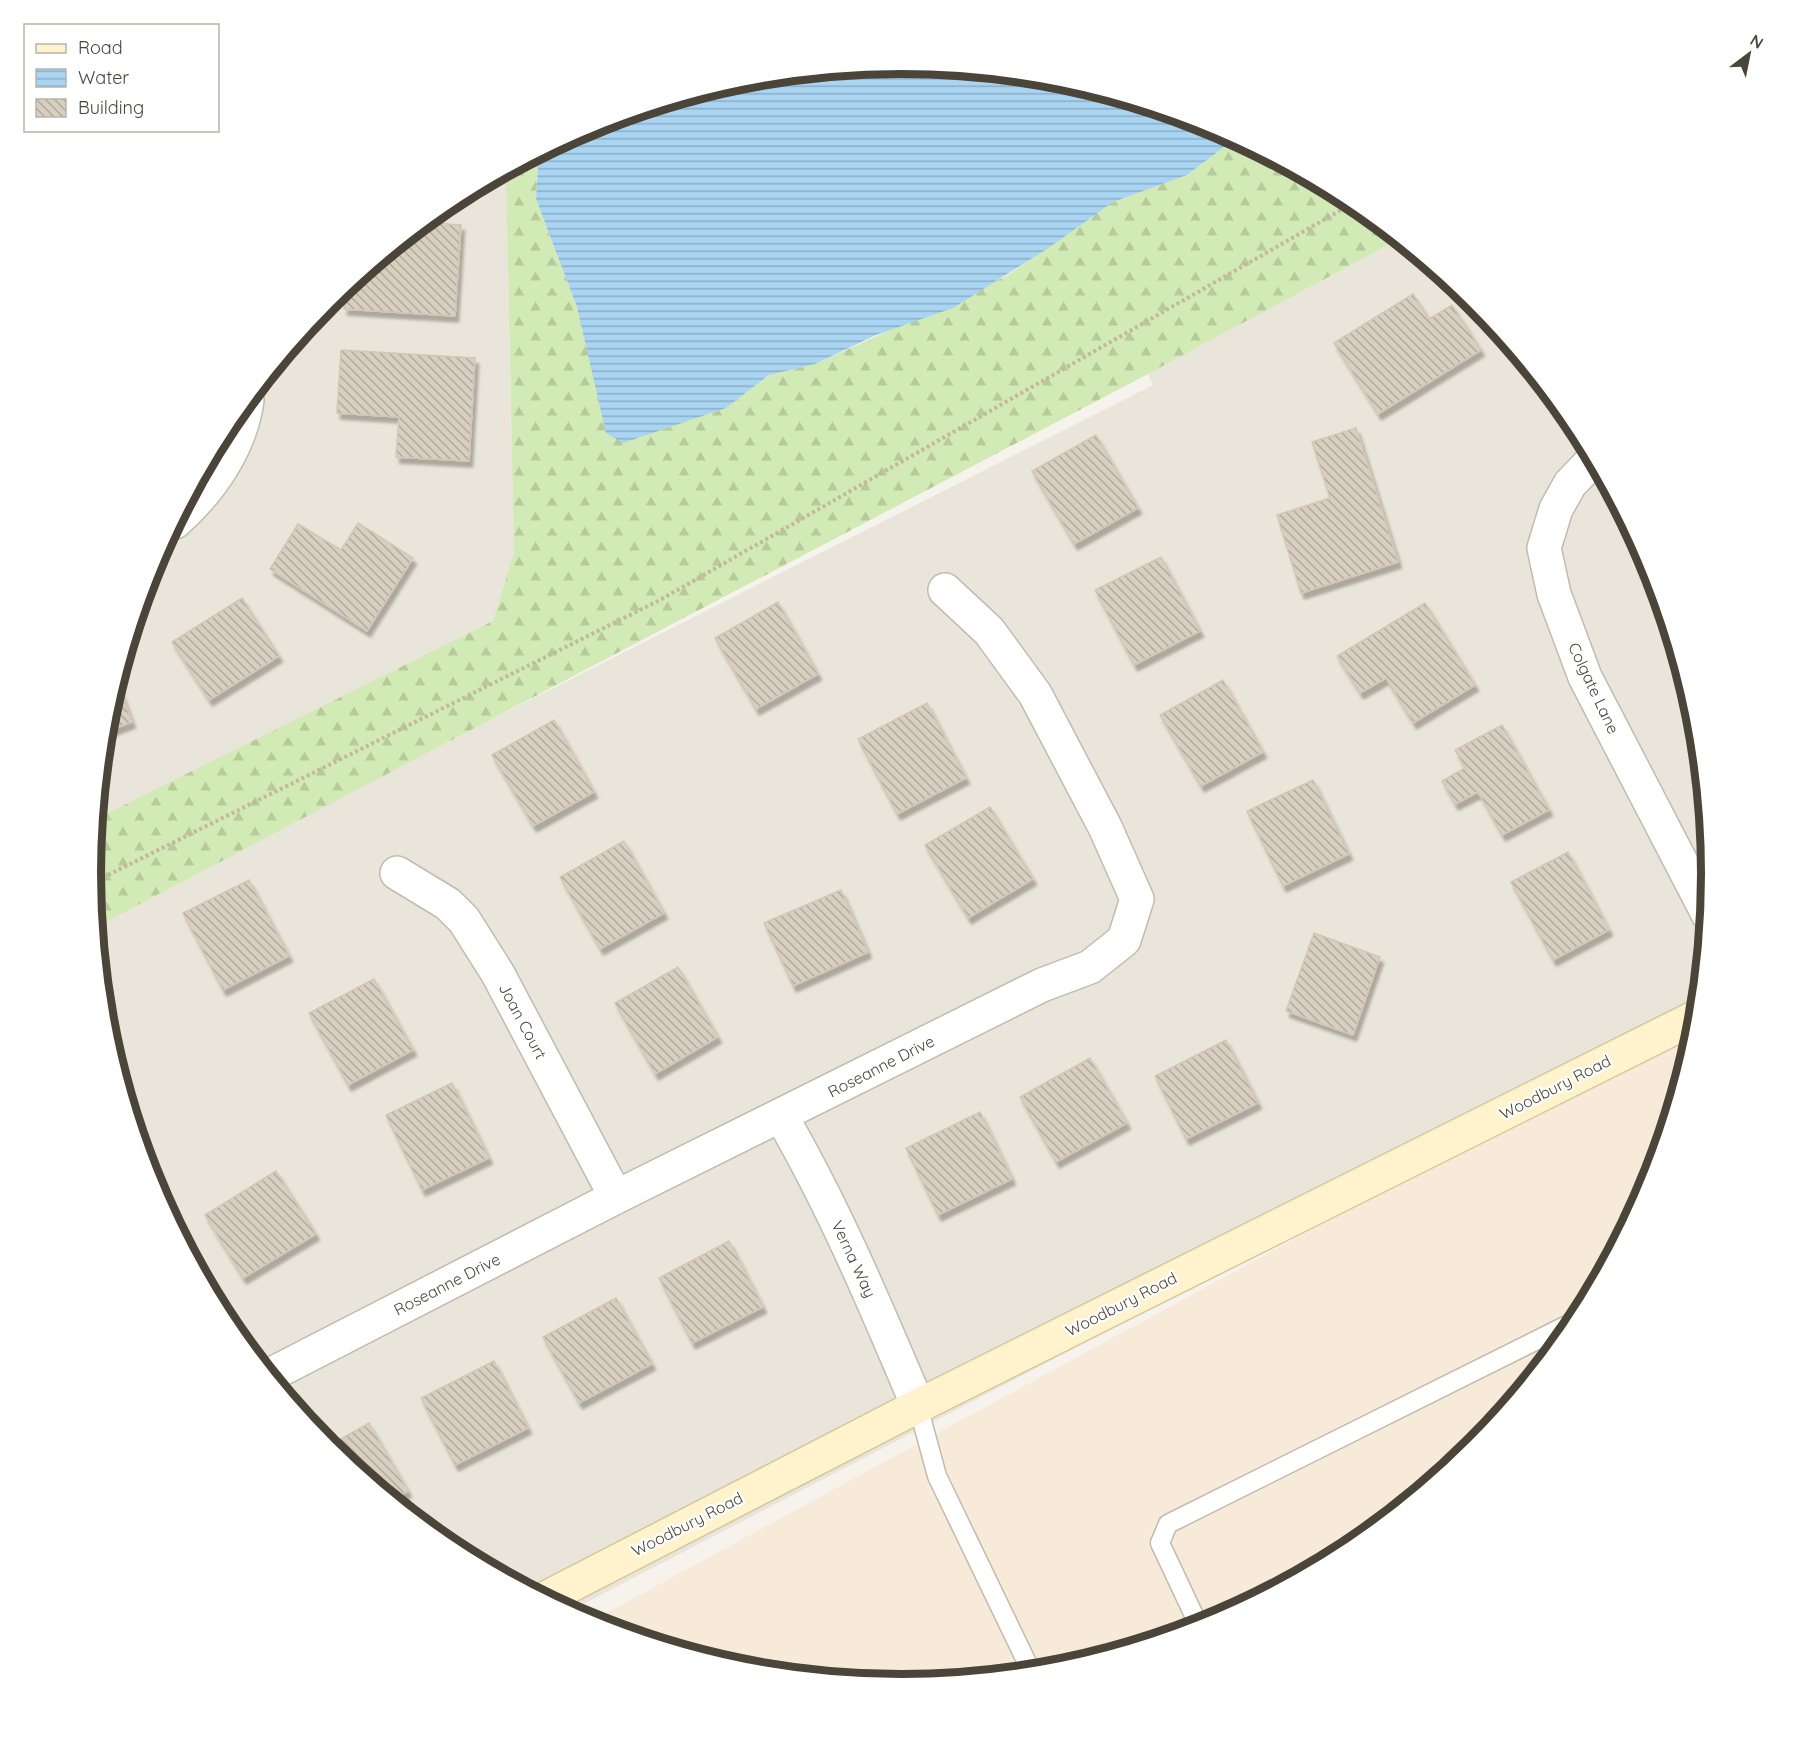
<svg xmlns="http://www.w3.org/2000/svg" width="1803" height="1747" font-family="Quicksand,sans-serif">
  <defs>
    <pattern id="forest-firs" width="22" height="20" patternUnits="userSpaceOnUse" patternTransform="scale(1.5)"><rect width="22" height="20" fill="#d2eab5"/><path d="M5 1l3.5 6h-7zM16 11l3.5 6h-7z" fill="#b6ca9c"/></pattern>
    <pattern id="water-rules" width="6" height="5" patternUnits="userSpaceOnUse" patternTransform="scale(1.5)"><rect width="6" height="5" fill="#a9d4f2"/><path d="M0 2.5h6" fill="none" stroke="#8caec5"/></pattern>
    <pattern id="building-back-hatch" width="6" height="6" patternUnits="userSpaceOnUse" patternTransform="scale(1.5)"><rect width="6" height="6" fill="#d8cfc1"/><path d="M-1 5l2 2M0 0l6 6M5-1l2 2" fill="none" stroke="#b1aa9e"/></pattern>
    <filter id="shadow"><feDropShadow dx="3.5" dy="6" stdDeviation="1.5" flood-color="#0004"/></filter>
  </defs>
  <rect width="100%" height="100%" fill="#f6f3ec"/>
  <path fill="#eae5da" d="M506,171L514,552L493,621L504,713L1153,385L1148,374L1399,239L1475,301L1576,423L1650,564L1696,716L1712,874L1697,1024L570,1611L451,1547L328,1446L227,1324L153,1183L107,1031L91,873L107,715L153,563L228,423L329,300L451,199Z"/>
  <path fill="#f7ead8" d="M1696,1032L1650,1184L1575,1324L1474,1447L1351,1548L1211,1622L1059,1668L901,1684L743,1668L590,1622L1554,1098Z"/>
  <path fill="url(#forest-firs)" d="M1236,138L1352,200L1399,239L1148,374L96,927L91,873L96,819L493,621L514,552L506,171L539,152L536,199L577,307L683,422L726,408L769,375L815,364L977,291L1008,275L1113,202L1187,175Z"/>
  <path fill="url(#water-rules)" d="M901,63L1060,79L1212,125L1236,138L1187,175L1113,202L1047,249L953,308L876,335L815,364L769,375L726,408L623,443L606,433L577,307L536,199L539,152L592,125L744,79Z"/>
  <path fill="url(#building-back-hatch)" stroke="#d3c7b4" stroke-width="1.5" filter="url(#shadow)" d="M423,222L461,225L455,316L344,309L346,286L378,260H394V246Z
    M1413,294L1429,319L1452,305L1481,350L1378,414L1334,343Z
    M341,350L475,358L469,461L396,457L399,417L337,413Z
    M1356,428L1398,562L1301,593L1277,515L1330,498L1312,442Z
    M1096,435L1138,508L1074,544L1032,471Z
    M358,523L413,558L367,631L270,569L298,524L341,550Z
    M1161,557L1200,631L1134,665L1095,590Z
    M242,598L279,656L209,700L172,642Z
    M778,602L818,674L756,709L715,638Z
    M1425,603L1475,685L1413,723L1386,678L1360,693L1337,656Z
    M1223,680L1263,752L1201,786L1160,715Z
    M117,682L132,722L105,732L107,715Z
    M927,703L966,778L897,814L858,739Z
    M554,720L594,792L533,826L492,755Z
    M1502,725L1549,810L1502,835L1478,792L1455,804L1442,781L1465,768L1455,750Z
    M1313,780L1349,854L1283,886L1247,811Z
    M990,807L1033,879L968,918L925,845Z
    M624,841L664,913L600,949L560,877Z
    M1568,852L1609,930L1553,960L1511,882Z
    M249,880L289,956L223,990L183,913Z
    M841,890L868,952L793,986L764,923Z
    M1314,933L1380,957L1353,1035L1286,1011Z
    M678,967L718,1037L655,1074L615,1003Z
    M374,979L413,1050L348,1085L309,1013Z
    M1226,1040L1258,1103L1186,1139L1155,1076Z
    M1090,1058L1127,1123L1056,1162L1020,1097Z
    M452,1083L489,1158L422,1190L386,1115Z
    M980,1112L1012,1179L938,1215L906,1148Z
    M276,1171L316,1234L243,1278L205,1215Z
    M729,1241L763,1307L692,1343L659,1278Z
    M616,1298L652,1364L579,1403L543,1337Z
    M494,1361L528,1428L455,1465L421,1398Z
    M369,1423L408,1491L393,1500L328,1446Z"/>
  <g fill="none" stroke-linecap="round" stroke-linejoin="round">
    <defs>
      <path id="service" d="M918,1406L937,1476L1031,1671
        M1199,1626L1160,1543L1168,1524L1577,1320"/>
      <path id="minor" d="M1594,459L1570,484L1556,509L1544,548L1554,594L1585,677L1708,914
        M175,522C210,491 241,447 247,400
        M397,873L448,904L464,920L498,974L616,1197
        M781,1116C835,1209 876,1307 918,1406
        M270,1375L616,1197L1042,985L1090,967L1124,940L1137,899L1105,827L1035,694L989,631L945,590"/>
      <path id="secondary" d="M546,1598L918,1406L1698,1016"/>
    </defs>
    <use href="#service" stroke="#c2bbae" stroke-width="21"/>
    <use href="#minor" stroke="#c2bbae" stroke-width="36"/>
    <use href="#secondary" stroke="#d6c79b" stroke-width="36"/>
    <path stroke="#c4b79f" stroke-width="4" stroke-dasharray="3 3" stroke-linecap="butt" d="M92,883L660,600L1355,202"/>
    <use href="#service" stroke="#fff" stroke-width="18"/>
    <use href="#minor" stroke="#fff" stroke-width="33"/>
    <use href="#secondary" stroke="#fff3cd" stroke-width="33"/>
  </g>
  <g text-anchor="middle" stroke-width="4.5" stroke-linejoin="round" paint-order="stroke">
    <g font-size="16" fill="#4b4439" stroke="#fff">
      <text transform="translate(1594 688) rotate(65)" y="6">Colgate Lane</text>
      <text transform="translate(523 1021) rotate(62)" y="6">Joan Court</text>
      <text transform="translate(881 1066) rotate(-27)" y="6">Roseanne Drive</text>
      <text transform="translate(1555 1087) rotate(-27)" y="6">Woodbury Road</text>
      <text transform="translate(854 1259) rotate(65)" y="6">Verna Way</text>
      <text transform="translate(447 1284) rotate(-27)" y="6">Roseanne Drive</text>
      <text transform="translate(1121 1304) rotate(-27)" y="6">Woodbury Road</text>
      <text transform="translate(687 1524) rotate(-27)" y="6">Woodbury Road</text>
    </g>
  </g>
  <path d="M0 0H1803V1747H0ZM101 874a800 800 0 1 1 1600 0a800 800 0 1 1-1600 0Z" fill="#fff" fill-rule="evenodd"/>
  <path fill="none" stroke="#4b4439" stroke-width="8" d="M101 874a800 800 0 1 1 1600 0a800 800 0 1 1-1600 0Z"/>
  <rect x="24" y="24" width="195" height="108" fill="#ffffff" stroke="#b7b4b0" stroke-width="1.5"/>
  <rect x="36" y="44" width="30" height="9" fill="#fff3cd" stroke="#b7b4b0" stroke-width="1.5"/>
  <text x="78" y="54" font-size="18" fill="#4b4439">Road</text>
  <rect x="36" y="69" width="30" height="18" fill="url(#water-rules)" stroke="#b7b4b0" stroke-width="1.5"/>
  <text x="78" y="84" font-size="18" fill="#4b4439">Water</text>
  <rect x="36" y="99" width="30" height="18" fill="url(#building-back-hatch)" stroke="#b7b4b0" stroke-width="1.5"/>
  <text x="78" y="114" font-size="18" fill="#4b4439">Building</text>
  <g transform="translate(1749 54) rotate(32)" stroke="#ffffff" stroke-width="4.5" paint-order="stroke">
  <path d="M0-4.5L10 22L0 15L-10 22Z" fill="#4b4439"/>
  <text y="-9" font-size="16" font-weight="bold" text-anchor="middle" fill="#4b4439">N</text>
  </g>
</svg>
